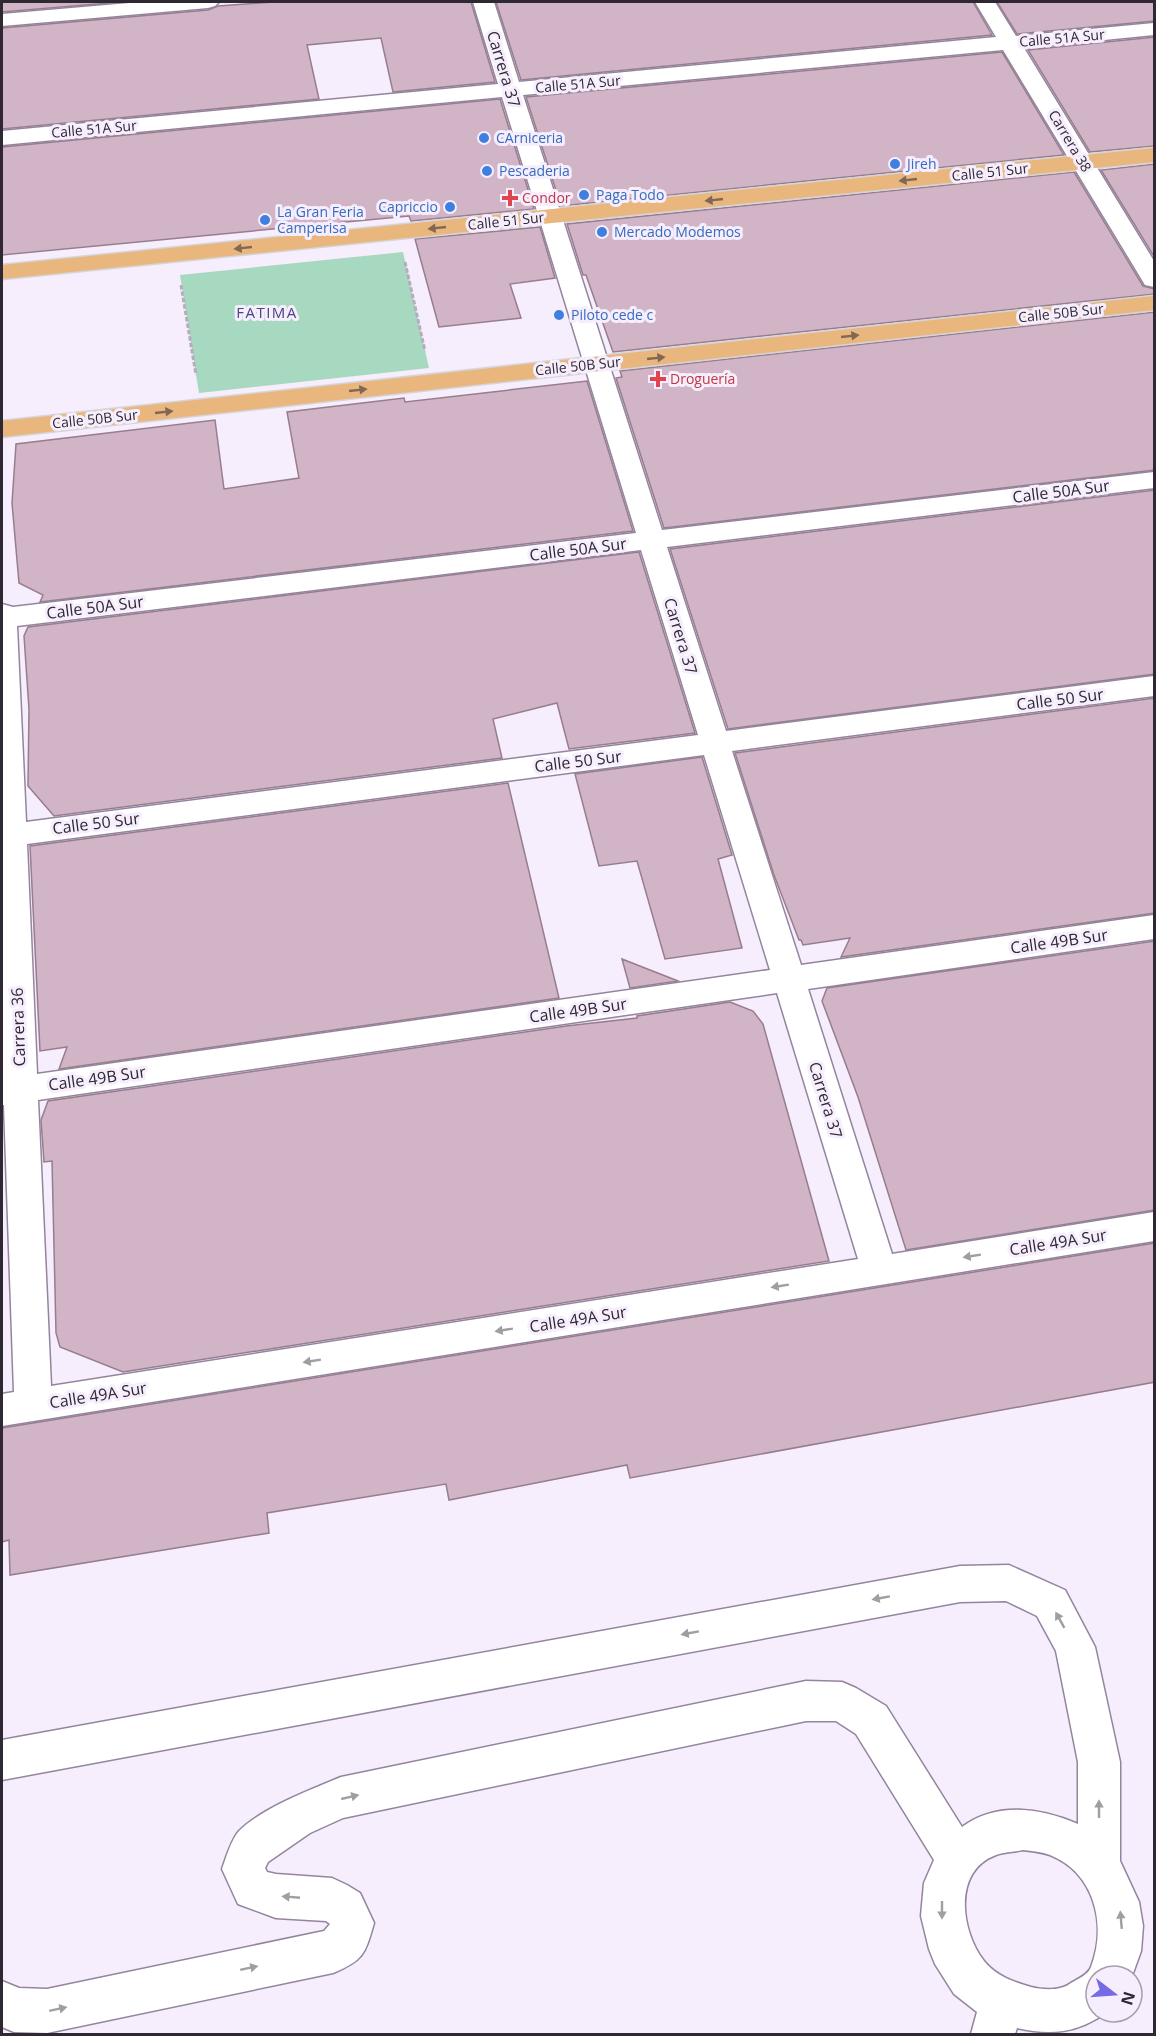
<svg xmlns="http://www.w3.org/2000/svg" width="1156" height="2036" font-family="'Open Sans',sans-serif">
  <rect width="100%" height="100%" fill="#f6edfd"/>
  <path fill="#a7d9c1" d="M403,252L429,368L199,393L180,275Z"/>
  <path fill="#d1b5c7" stroke="#977d8d" stroke-width="1.5" d="M2,2H121L2,12Z
    M273,2H471L495,82L393,92L381,38L307,45L319,99L2,129V28L208,10L218,6Z
    M496,2H973L992,35L521,80Z
    M997,2H1155V21L1017,34Z
    M1155,37V146L1090,152L1028,50Z
    M1002,52L1064,155L561,206L526,97Z
    M500,99L534,209L411,221L409,216L2,255V147Z
    M1155,164V258L1101,170Z
    M1074,172L1143,286L1155,289V294L613,352L586,275H583L567,224Z
    M540,227L555,278L510,284L521,318L439,327L415,239Z
    M1155,312V470L664,528L616,378L622,377L620,371Z
    M587,381L633,531L40,602L43,595L19,583L12,503L16,444L215,420L224,489L299,478L287,412L404,398L405,402Z
    M1155,490V674L728,729L670,549Z
    M639,552L695,733L569,749L557,703L493,719L502,758L54,816L28,786L29,709L24,636L28,627Z
    M1155,698V913L841,957L850,938L803,945L801,940H799L774,875L735,753Z
    M702,757L732,855L718,859L742,948L665,959L637,861L599,866L575,774Z
    M508,783L559,998L59,1069L67,1047L40,1051L30,846Z
    M1155,941V1210L906,1250L858,1097L822,1001L827,988Z
    M622,959L678,981L630,988Z
    M730,1002L753,1011L763,1024L829,1261L123,1372L60,1347L56,1333L52,1161L44,1162L41,1120L48,1101L566,1026L637,1018V1016Z
    M1155,1243V1382L630,1478L627,1465L449,1500L446,1484L267,1513L269,1533L10,1575L9,1540L2,1542V1428Z"/>
  <g fill="none" stroke-linecap="round" stroke-linejoin="round">
    <defs>
      <path id="minor" d="M141,2H219L215,6L208,8L2,26V14Z
        M473,2H494L519,82L996,37L975,2H995L1016,36L1154,23V35L1024,48L1154,261V287L1145,285L1142,280L1003,50L523,95L662,530L1154,472V488L667,547L726,731L1154,676V696L732,751L801,965L1154,915V939L808,989L892,1254L1154,1212V1241L2,1426V1394L14,1392L4,1105H2V1079L3,1078L2,604L13,607L636,533L502,97L2,145V131L498,84ZM641,550L698,735L26,822L17,626ZM704,755L770,970L37,1074L27,844ZM777,993L858,1259L51,1386L38,1100Z
        M1009,1565L1065,1590L1095,1647L1120,1762V1861L1139,1902L1143,1926L1141,1951L1132,1976H1096V2012H1107C1078,2033 1051,2036 1017,2028L1015,2034H971L977,2012L954,1994L935,1964L929,1949L921,1916L924,1883L934,1860L856,1734L836,1721H806L343,1818L310,1833L268,1862L265,1868L267,1872L276,1874L332,1878L347,1885L360,1893L374,1923C365,1954 364,1960 333,1973L47,2033L14,2032L2,2027V1981L19,1988L47,1989L324,1931L330,1924L326,1921L276,1918L238,1904L222,1869C226,1858 231,1840 239,1831C262,1808 310,1790 341,1777L806,1681L842,1682L856,1688L886,1706L962,1827C997,1801 1041,1808 1078,1824V1762L1056,1651L1037,1616L1006,1601L960,1602L2,1780V1740L960,1566ZM1023,1850C1032,1851 1042,1852 1050,1855C1095,1873 1107,1925 1091,1967C1089,1974 1078,1979 1071,1983C1061,1991 1043,1990 1031,1987C1014,1982 996,1976 984,1961C961,1932 952,1871 996,1855C1004,1852 1014,1852 1023,1850Z"/>
      <path id="major" d="M1154,148V162L2,279V265Z
        M1154,296V310L2,437V421Z"/>
    </defs>
    <use href="#minor" stroke="#94859e" stroke-width="3"/>
    <use href="#major" stroke="#d5d4d6" stroke-width="3"/>
    <path stroke="#b5adbb" stroke-width="3" stroke-dasharray="4.5 2" stroke-linecap="butt" d="M405,262L425,351
      M181,285L196,375"/>
    <use href="#minor" fill="#fff" fill-rule="evenodd"/>
    <use href="#major" fill="#e9b67d" fill-rule="evenodd"/>
  </g>
  <defs><path id="oneway-solid" d="M-6-.8H1V-3.2L6.5 0L1 3.2V.8H-6Z" transform="scale(1.5)"/></defs>
  <g fill="#826854">
    <use href="#oneway-solid" transform="translate(908 180) rotate(174)"/>
    <use href="#oneway-solid" transform="translate(714 200) rotate(174)"/>
    <use href="#oneway-solid" transform="translate(437 228) rotate(174)"/>
    <use href="#oneway-solid" transform="translate(243 248) rotate(174)"/>
    <use href="#oneway-solid" transform="translate(850 336) rotate(-6)"/>
    <use href="#oneway-solid" transform="translate(656 358) rotate(-6)"/>
    <use href="#oneway-solid" transform="translate(358 390) rotate(-6)"/>
    <use href="#oneway-solid" transform="translate(164 412) rotate(-6)"/>
  </g>
  <g fill="#a19ea3">
    <use href="#oneway-solid" transform="translate(972 1256) rotate(171)"/>
    <use href="#oneway-solid" transform="translate(780 1286) rotate(171)"/>
    <use href="#oneway-solid" transform="translate(504 1330) rotate(171)"/>
    <use href="#oneway-solid" transform="translate(312 1361) rotate(171)"/>
    <use href="#oneway-solid" transform="translate(881 1598) rotate(170)"/>
    <use href="#oneway-solid" transform="translate(1060 1620) rotate(-119)"/>
    <use href="#oneway-solid" transform="translate(690 1633) rotate(170)"/>
    <use href="#oneway-solid" transform="translate(350 1797) rotate(-13)"/>
    <use href="#oneway-solid" transform="translate(1099 1809) rotate(-90)"/>
    <use href="#oneway-solid" transform="translate(291 1897) rotate(-175)"/>
    <use href="#oneway-solid" transform="translate(942 1910) rotate(90)"/>
    <use href="#oneway-solid" transform="translate(1121 1920) rotate(-95)"/>
    <use href="#oneway-solid" transform="translate(249 1968) rotate(-12)"/>
    <use href="#oneway-solid" transform="translate(58 2009) rotate(-12)"/>
  </g>
  <g fill="#3f7fe0" stroke="#f6edfd" stroke-width="2">
    <circle cx="484" cy="138" r="6"/>
    <circle cx="895" cy="164" r="6"/>
    <circle cx="487" cy="171" r="6"/>
    <circle cx="584" cy="195" r="6"/>
    <circle cx="450" cy="207" r="6"/>
    <circle cx="265" cy="220" r="6"/>
    <circle cx="602" cy="232" r="6"/>
    <circle cx="559" cy="315" r="6"/>
  </g>
  <g fill="#e0444e" stroke="#f6edfd" stroke-width="2">
    <path d="M507 189h6v6h6v6h-6v6h-6v-6h-6v-6h6z"/>
    <path d="M655 370h6v6h6v6h-6v6h-6v-6h-6v-6h6z"/>
  </g>
  <g text-anchor="middle" stroke-width="6" stroke-linejoin="round" paint-order="stroke">
    <g font-size="14" fill="#2e2832" stroke="#f6edfd">
      <text transform="translate(1062 38) rotate(-5)" y="5">Calle 51A Sur</text>
      <text transform="translate(578 84) rotate(-5)" y="5">Calle 51A Sur</text>
      <text transform="translate(94 129) rotate(-5)" y="5">Calle 51A Sur</text>
      <text transform="translate(1070 141) rotate(59)" y="5">Carrera 38</text>
      <text transform="translate(990 172) rotate(-6)" y="5">Calle 51 Sur</text>
      <text transform="translate(506 221) rotate(-6)" y="5">Calle 51 Sur</text>
      <text transform="translate(1061 313) rotate(-6)" y="5">Calle 50B Sur</text>
      <text transform="translate(578 366) rotate(-6)" y="5">Calle 50B Sur</text>
      <text transform="translate(95 419) rotate(-6)" y="5">Calle 50B Sur</text>
    </g>
    <g font-size="14" fill="#366cbe" stroke="#f6edfd" text-anchor="start">
      <text x="496" y="143">CArniceria</text>
      <text x="907" y="169">Jireh</text>
      <text x="499" y="176">Pescaderia</text>
      <text x="596" y="200">Paga Todo</text>
      <text x="438" y="212" text-anchor="end">Capriccio</text>
      <text x="277" y="217">La Gran Feria<tspan x="277" dy="16">Camperisa</tspan></text>
      <text x="614" y="237">Mercado Modemos</text>
      <text x="571" y="320">Piloto cede c</text>
    </g>
    <g font-size="14" fill="#be3a42" stroke="#f6edfd" text-anchor="start">
      <text x="522" y="203">Condor</text>
      <text x="670" y="384">Droguería</text>
    </g>
    <g font-size="15" letter-spacing="1.5" fill="#494683" stroke="#f6edfd">
      <text x="267" y="318">FATIMA</text>
    </g>
    <g font-size="16" fill="#2e2832" stroke="#f6edfd">
      <text transform="translate(504 69) rotate(73)" y="6">Carrera 37</text>
      <text transform="translate(1061 491) rotate(-7)" y="6">Calle 50A Sur</text>
      <text transform="translate(578 549) rotate(-7)" y="6">Calle 50A Sur</text>
      <text transform="translate(95 607) rotate(-7)" y="6">Calle 50A Sur</text>
      <text transform="translate(681 636) rotate(73)" y="6">Carrera 37</text>
      <text transform="translate(1060 699) rotate(-7)" y="6">Calle 50 Sur</text>
      <text transform="translate(578 761) rotate(-7)" y="6">Calle 50 Sur</text>
      <text transform="translate(96 823) rotate(-7)" y="6">Calle 50 Sur</text>
      <text transform="translate(1059 941) rotate(-8)" y="6">Calle 49B Sur</text>
      <text transform="translate(578 1010) rotate(-8)" y="6">Calle 49B Sur</text>
      <text transform="translate(18 1027) rotate(-92)" y="6">Carrera 36</text>
      <text transform="translate(97 1078) rotate(-8)" y="6">Calle 49B Sur</text>
      <text transform="translate(826 1100) rotate(73)" y="6">Carrera 37</text>
      <text transform="translate(1058 1242) rotate(-9)" y="6">Calle 49A Sur</text>
      <text transform="translate(578 1319) rotate(-9)" y="6">Calle 49A Sur</text>
      <text transform="translate(98 1395) rotate(-9)" y="6">Calle 49A Sur</text>
    </g>
  </g>
  <rect width="1156" height="2036" fill="none" stroke="#2e2832" stroke-width="6"/>
  <g transform="translate(1114 1994) rotate(107)"><circle r="28" fill="#f6edfd" stroke="#a69eac" stroke-width="1.5"/>
  <path d="M0-4.5L10 22L0 15L-10 22Z" fill="#766ae5"/>
  <text y="-9" font-size="16" font-weight="bold" text-anchor="middle" fill="#2e2832">N</text>
  </g>
</svg>
